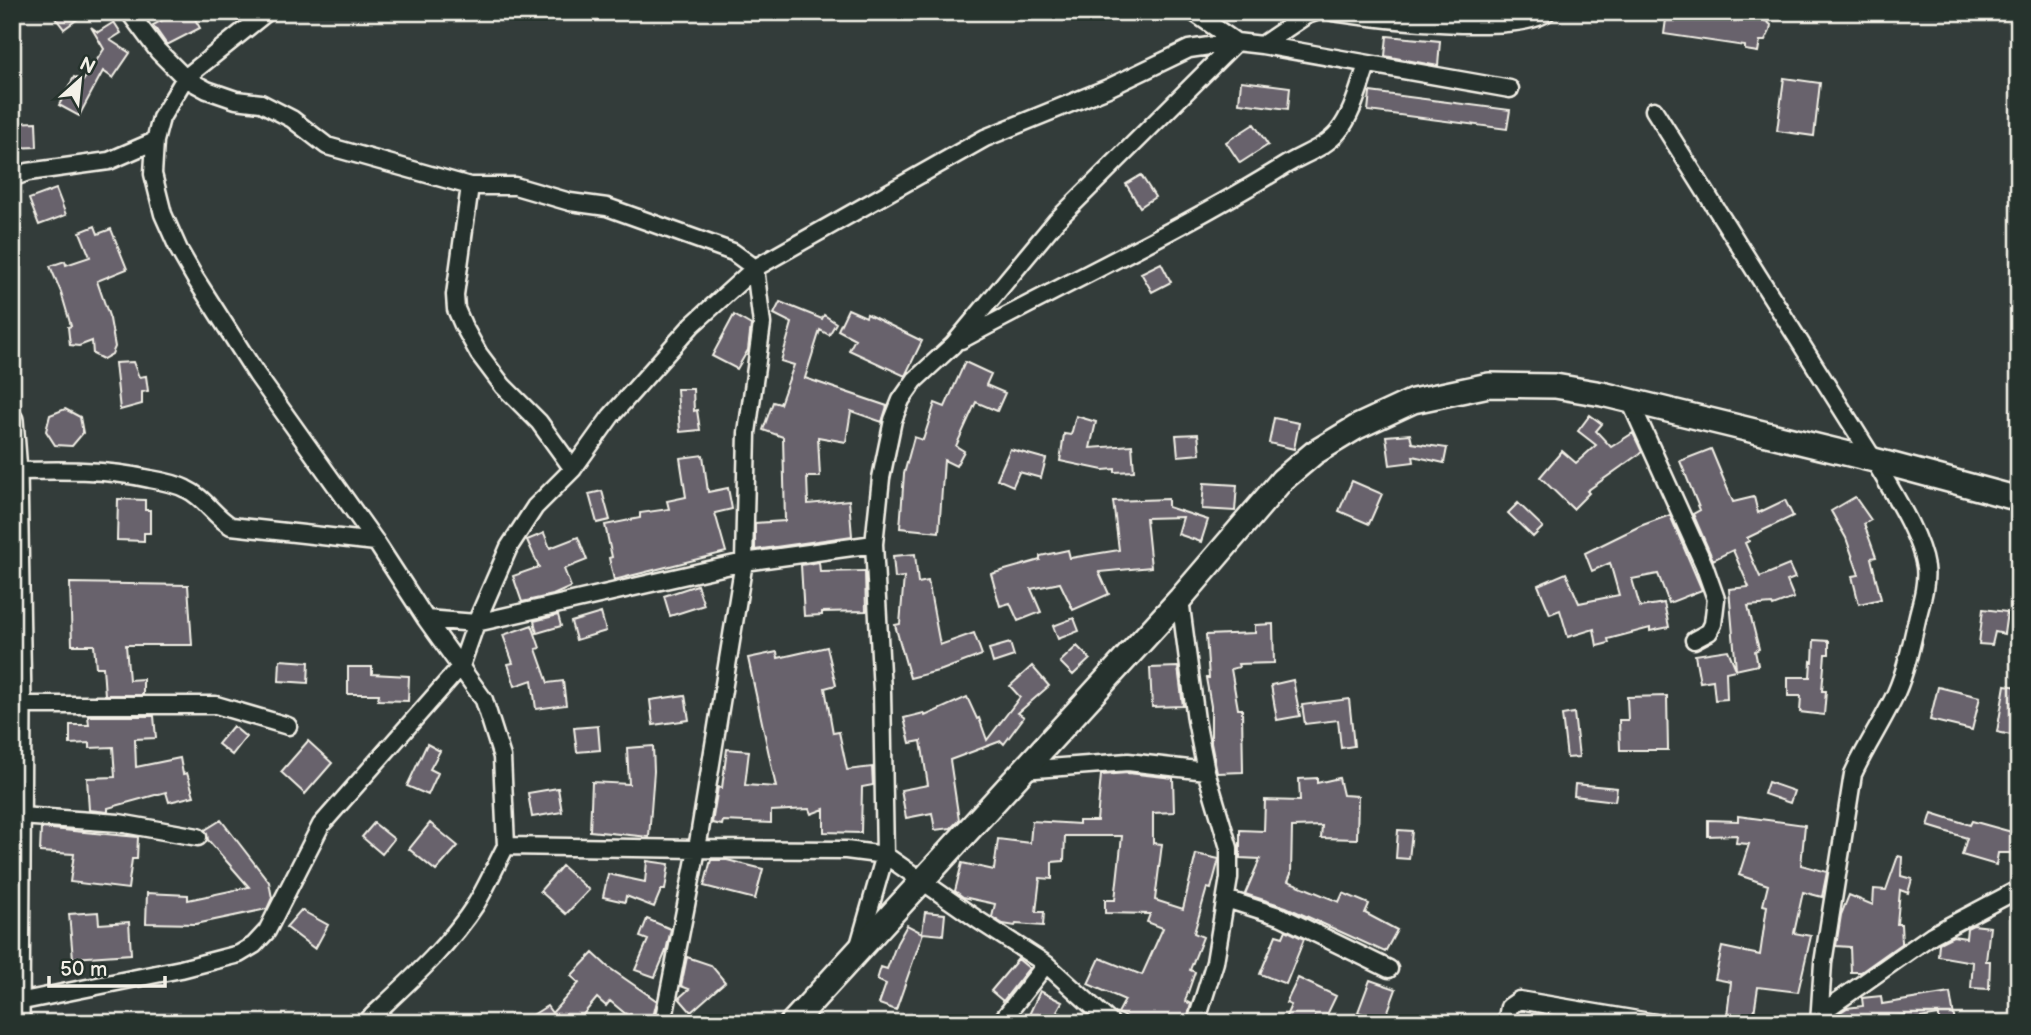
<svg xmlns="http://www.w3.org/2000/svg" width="2031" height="1035" font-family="'Balsamiq Sans',sans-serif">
  <rect width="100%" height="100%" fill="#333c3a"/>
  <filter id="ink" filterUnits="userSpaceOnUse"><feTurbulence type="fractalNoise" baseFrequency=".0143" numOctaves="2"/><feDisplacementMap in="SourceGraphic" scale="14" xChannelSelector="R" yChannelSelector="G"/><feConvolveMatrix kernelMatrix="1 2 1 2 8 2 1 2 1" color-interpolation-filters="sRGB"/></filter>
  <g filter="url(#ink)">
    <path fill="#67626c" stroke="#f4f1e8" stroke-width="2" d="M51,12H87L64,29Z
      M178,12H191L200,28L167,45L153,25Z
      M1667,12H1764L1763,18L1771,25L1770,31L1765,41H1760L1758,52L1745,50V46L1664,34Z
      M114,22L121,33L110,40L130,53L113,78L103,71L79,116L59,105L74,77L83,81L104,49L91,27L98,32Z
      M1387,36L1440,41L1438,66L1385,56Z
      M1784,78L1820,83L1814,136L1777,131Z
      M1241,81L1290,87L1288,109L1239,103Z
      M1370,92L1510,110L1507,129L1368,111Z
      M36,122L37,147L12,148V123Z
      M1254,124L1268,145L1240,163L1226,142Z
      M1141,175L1155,197L1140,207L1126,184Z
      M56,189L66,215L39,225L29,199Z
      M95,226L98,234L111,229L127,269L97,281L110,319L115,347L112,354L103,359L93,354L92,341L79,346L70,345L68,327L71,326L61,292L50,266L65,261L66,265L90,257L80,232Z
      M1161,263L1171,282L1152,292L1141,273Z
      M780,302L822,319L824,315L836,323L829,335L820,330L805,378L887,406L882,422L851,411L846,442L818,437L820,477H807L808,504L849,500L852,536L755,550V523L785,521L783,437L763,430L773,402L780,404L794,365L781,361L792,323L774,314Z
      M848,309L866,317L867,314L922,341L905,376L849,350L855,339L838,330Z
      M734,315L751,325L748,350L737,369L712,356Z
      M133,362L139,377L146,376L148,391L142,392V404L120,410L115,363Z
      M965,362L991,374L986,385L1005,393L997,411L976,402L956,446L964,451L956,466L944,460L939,532L900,528L904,474L914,437L923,440L935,403L945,407Z
      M677,389H693L694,411L697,410L700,430L680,432Z
      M65,409L80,417L83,433L72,446L55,445L46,431L50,415Z
      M1590,415L1602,424L1596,431L1611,447L1633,433L1642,452L1587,491L1589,493L1573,509L1540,477L1562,451L1576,463L1596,445L1578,431Z
      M1076,416L1096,422L1090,448L1132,445L1134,471L1115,472V469L1103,470L1060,461L1064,434L1071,435Z
      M1274,418L1299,423L1294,449L1269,443Z
      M1198,434L1200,454L1178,456L1176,435Z
      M1410,434L1412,443L1447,448L1444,463L1413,456L1414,462L1390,465L1386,436Z
      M1010,449L1046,459L1041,478L1019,472L1013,486L997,479Z
      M1711,449L1733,502L1754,497L1758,513L1785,500L1793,516L1747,538L1749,541L1745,543L1760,577L1789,565L1795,578L1787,581L1794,598L1773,606L1772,604L1748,606L1759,649L1755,651L1758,665L1726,672L1727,699L1715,700L1713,680L1700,682L1695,655L1728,650L1736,669L1729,589L1749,587L1733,550L1713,560L1693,514L1700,510L1680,461Z
      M703,455L708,492L728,488L732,509L715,513L726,552L614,580L609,558L612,557L605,525L640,518V513L669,509L667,501L686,497L680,458Z
      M1352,481L1382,494L1369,524L1339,511Z
      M1204,483L1237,485L1235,511L1202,509Z
      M602,491L610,520L597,523L589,494Z
      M1855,497L1871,520L1864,524L1876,557L1871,558L1881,599L1859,604L1852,576L1859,575L1846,538L1831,511Z
      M118,499L145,500V510H150V533H144V541L117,540Z
      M1168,499V507L1208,520L1201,542L1178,534L1183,517L1146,518L1151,567L1099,572L1109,594L1073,610L1060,583L1031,589L1041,612L1018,621L1010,603L1000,606L991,574L1040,560V556L1068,550L1070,558L1119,550L1113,501Z
      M1518,503L1543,527L1533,537L1508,513Z
      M1670,515L1702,590L1669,603L1658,574L1632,579L1640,607L1664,603L1669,627L1650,631V628L1608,639L1609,643L1597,646L1594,629L1568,637L1560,610L1550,614L1538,585L1566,573L1579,603L1619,595L1610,563L1592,571L1585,553L1640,526Z
      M544,533L550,548L578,537L587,560L564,569L571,587L553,595L522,602L513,576L539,567L527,540Z
      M915,554L918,583L928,581L940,645L974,633L982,655L942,670L910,678L895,625L900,624L904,577L895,578L893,556Z
      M819,562L820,572L865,571L866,611L822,612V615L804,616L801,565Z
      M70,583L188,585L192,645H126L129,680L143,679V695H105L103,667H96L94,645H72Z
      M697,585L704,605L670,616L664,596Z
      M1983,609L2007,612L2004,634L1995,632L1992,645L1979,644Z
      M601,613L606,631L576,640L571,622Z
      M558,615L561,626L537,633L534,621Z
      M1074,618L1079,631L1058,639L1053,626Z
      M1273,624L1274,663L1238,664L1239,667L1231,669L1238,709H1242L1243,772L1217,773L1211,743V706L1206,678H1209L1206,635L1255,633V625Z
      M532,625L540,648L536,649L548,683L563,681L566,705L536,709L532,680L515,686L508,664L513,663L503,635Z
      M1814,640L1829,641V654H1825L1822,691H1826L1824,715L1800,712L1801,696H1788V677H1810L1811,661L1813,662Z
      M1010,643L1014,656L993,663L989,649Z
      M1077,646L1090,659L1073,675L1060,662Z
      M827,647L836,685L825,688L833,733L839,732L847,770L872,767L873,785L862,787L861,833L824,832V809L811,814L809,809L771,811V823L723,821L722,825L712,823L718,787L722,788L727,749L749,751L745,785L776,787L748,658L777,652L778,658Z
      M280,660L309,662L308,683L279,681Z
      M1032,666L1049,686L1018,713L1024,717L1004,744L1001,741L950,760L959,820L951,828L935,830L932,813L906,818L901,790L928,785L921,741L910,743L904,718L924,713L925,716L967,697L977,719L979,718L987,740L1020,697L1010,686Z
      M348,667H372V674L409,676L408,701L378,700L379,694H348Z
      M1178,667L1183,706L1152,707L1150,668Z
      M1293,680L1300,716L1277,720L1271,685Z
      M2005,685L2019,687L2011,735L1997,732Z
      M1938,687L1980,697L1972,730L1930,720Z
      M685,695L689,720L653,725L650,700Z
      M1667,696L1668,750H1620L1619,720H1628L1627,697Z
      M1349,699L1354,746L1341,748L1338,720L1305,724L1302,705Z
      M1574,713L1579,757L1567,758L1562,715Z
      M88,716H154L156,738L135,739L136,767L180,758L183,774L187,773L194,796L169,802L166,792L108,808V812L89,810L87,778L115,777L113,747L90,748V743L70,744V725H89Z
      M233,726L246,737L232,755L218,744Z
      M598,726L600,750L577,752L574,728Z
      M308,741L332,763L305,794L281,772Z
      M427,744L440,751L430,769L438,773L428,795L407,786Z
      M653,746L654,771L649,837L590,831L592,782L629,784L627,748Z
      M1128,773L1173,778L1174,812L1153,813V843L1162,844L1155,900L1183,909L1196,854L1219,859L1211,889L1207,888L1194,933L1203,937L1190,970L1195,972L1185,1001L1191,1004L1186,1023H1137L1118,1013L1125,1000L1088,984L1100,958L1142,975L1163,928L1147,922L1150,914L1105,913V900H1115L1122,836H1065L1064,861L1052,862V879L1040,878L1036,912H1044L1043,926L1016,924L1015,926L1003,924L992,917L995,904L963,897L955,891L962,863L994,870L998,839L1030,843L1032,821L1079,824V821H1097L1101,775Z
      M1317,778V783L1339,778L1343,795L1358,796L1357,839L1321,838L1322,826L1292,827L1291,874L1288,881L1339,902L1343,893L1369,904L1365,913L1397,930L1385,952L1286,907L1245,894L1260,859L1240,858V830L1264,831L1265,800L1300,801L1299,779Z
      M1768,782L1794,791L1790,803L1764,794Z
      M1575,784L1617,788L1615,801L1574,796Z
      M558,788L562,812L532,817L528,793Z
      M1932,813L1970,825L1972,821L2019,834L2016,853H1998L1996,865L1962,855L1967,838L1928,826Z
      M1738,816L1805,825L1801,865L1827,872L1822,897L1803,892L1794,933L1811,936L1798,992L1758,987L1753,1020L1727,1016L1731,982L1715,979L1722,947L1760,955L1767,906L1763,905L1768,885L1739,875L1749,844L1736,843L1737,835L1708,836V820L1738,821Z
      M221,820L269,882L272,898L267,909L196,924L146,923L147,893L188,895V900L249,887L208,840L205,830Z
      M374,823L394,839L382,854L362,837Z
      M430,823L458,846L436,871L409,849Z
      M41,828L138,837L137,859H132L128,889L70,882L74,854L40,852Z
      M1398,830L1412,831L1409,859L1396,858Z
      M1898,856L1902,857L1901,876L1912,879L1908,893L1900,890L1897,924H1901L1902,943L1861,972H1851L1850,947L1836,946L1841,915L1849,895L1873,905L1874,889L1886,890Z
      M711,860H727L763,869L755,899L704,886Z
      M647,861L669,864L665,890H661L654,907L626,896L625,902L603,897L608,874L645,882Z
      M562,866L589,890L566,914L540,891Z
      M301,910L328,925L315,949L286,927Z
      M98,912L99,924L129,922L131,954L73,958L69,914Z
      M925,912L945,914L943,935L923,933L896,1010L879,1004L886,984L877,980L881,967L887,969L897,943L907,925L922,933Z
      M647,919L671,929L666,951L655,977L635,970L648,940L640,937Z
      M1973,925L1990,927L1986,961H1990L1989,989L1971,988L1973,962L1938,956L1939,943L1953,936L1966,938L1967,928Z
      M1286,930L1304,939L1286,984L1260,974L1276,935L1283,937Z
      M593,953L608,967L657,1001L654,1013L646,1023H641L630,1014L628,1016L610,1001L606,1006L597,998L576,1023H569L563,1017L557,1021L559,1023H520L547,1006L552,1013L579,983L571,976Z
      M687,957L711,965L725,982L691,1012L679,998L689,989L681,986Z
      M1018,959L1029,968L1003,1001L991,991Z
      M1298,978L1336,996L1324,1021L1315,1017L1312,1023H1283L1291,1005L1286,1003Z
      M1370,980L1396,989L1384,1022L1358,1012Z
      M1040,991L1062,1002L1057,1011L1062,1014L1058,1023H1034L1027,1019Z
      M1950,993L1955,1023H1939V1015L1906,1020L1905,1015L1863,1020L1864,1023H1840L1839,1013L1847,1008L1863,1006L1862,998L1881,996L1882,1004Z"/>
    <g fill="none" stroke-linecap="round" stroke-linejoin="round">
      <defs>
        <path id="minor" d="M129,12L158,51L185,78L207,90L236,100L261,103L292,119L327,146L470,186H515L570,202L607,207L733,252L755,268L762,324L747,433L744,562L874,544
          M267,12L185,78L161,118L155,141L153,174L163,214L179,250L195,278L257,375L376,542L426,619L484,700L502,757L506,846L697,849L744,562L476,623L509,547L535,507L573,469L611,416L692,325L755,268L985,138L1108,88L1189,49L1236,42L1262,45L1510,89
          M1193,12L1236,42
          M1333,12C1372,18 1520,36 1547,12
          M1262,45L1305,16L1316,12
          M1654,110L1874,460C1891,490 1920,534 1925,567C1927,583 1922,600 1918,615C1912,641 1907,668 1896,693C1883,721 1866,746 1853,774L1823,963L1819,1023
          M12,178L28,172L109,161L155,141
          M470,186L455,295L456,309L463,325L479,354L503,386L539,422L573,469
          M961,340C1068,282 1181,230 1284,166C1301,155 1325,148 1338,132C1353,114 1359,87 1367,65
          M1630,401L1704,565L1716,599L1713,624L1709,632L1694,640
          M16,471C61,470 105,469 150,479C162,481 174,483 186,489C204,497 214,516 231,526L376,542
          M1180,599L1196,720L1206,771
          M20,705H216L288,726
          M1022,770L1128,762L1206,771L1229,848V878L1215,962L1196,1023
          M20,816L119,823L198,837
          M1226,899L1282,917L1389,969
          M858,949L885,855L882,692L874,544L881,478L893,420L901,400L915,380L953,345L1056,221L1236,42
          M1046,964L1111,1023
          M18,1002L181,969L239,954L254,945L267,931L321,825L461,666L476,623L426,619
          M1821,1013L1932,935L2019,889
          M365,1023C404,986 447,949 476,904C487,886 496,865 506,846
          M663,1023L697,849L846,850L885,855L978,920L1046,964L1000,1023
          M1506,1023L1509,1007L1519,1000L1655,1023"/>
        <path id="tertiary" d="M12,420L16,471L20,705L18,1023"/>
        <path id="secondary" d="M792,1023L1180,599L1282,480L1314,453L1357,427L1413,401L1489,385L1555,386L1602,394L1874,460L2019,499"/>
      </defs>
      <use href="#minor" stroke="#f4f1e8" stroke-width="21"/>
      <use href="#tertiary" stroke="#f4f1e8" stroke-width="26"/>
      <use href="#secondary" stroke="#f4f1e8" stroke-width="28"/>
      <use href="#minor" stroke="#26332d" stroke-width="16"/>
      <use href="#tertiary" stroke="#26332d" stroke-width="21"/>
      <use href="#secondary" stroke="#26332d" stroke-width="23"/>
    </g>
  </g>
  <rect width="2031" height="1035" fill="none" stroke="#26332d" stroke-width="42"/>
  <rect x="21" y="21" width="1989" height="993" fill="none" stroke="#f4f1e8" stroke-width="2.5" filter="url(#ink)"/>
  <g transform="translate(80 80) rotate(27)" stroke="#26332d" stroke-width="5" paint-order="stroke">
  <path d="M0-5L12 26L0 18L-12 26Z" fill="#f4f1e8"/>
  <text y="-10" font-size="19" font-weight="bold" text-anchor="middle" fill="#f4f1e8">N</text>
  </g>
  <path d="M49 976v10h116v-10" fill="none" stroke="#f4f1e8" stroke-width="3.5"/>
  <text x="60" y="976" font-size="21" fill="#f4f1e8" stroke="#26332d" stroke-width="5" paint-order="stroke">50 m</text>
</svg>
